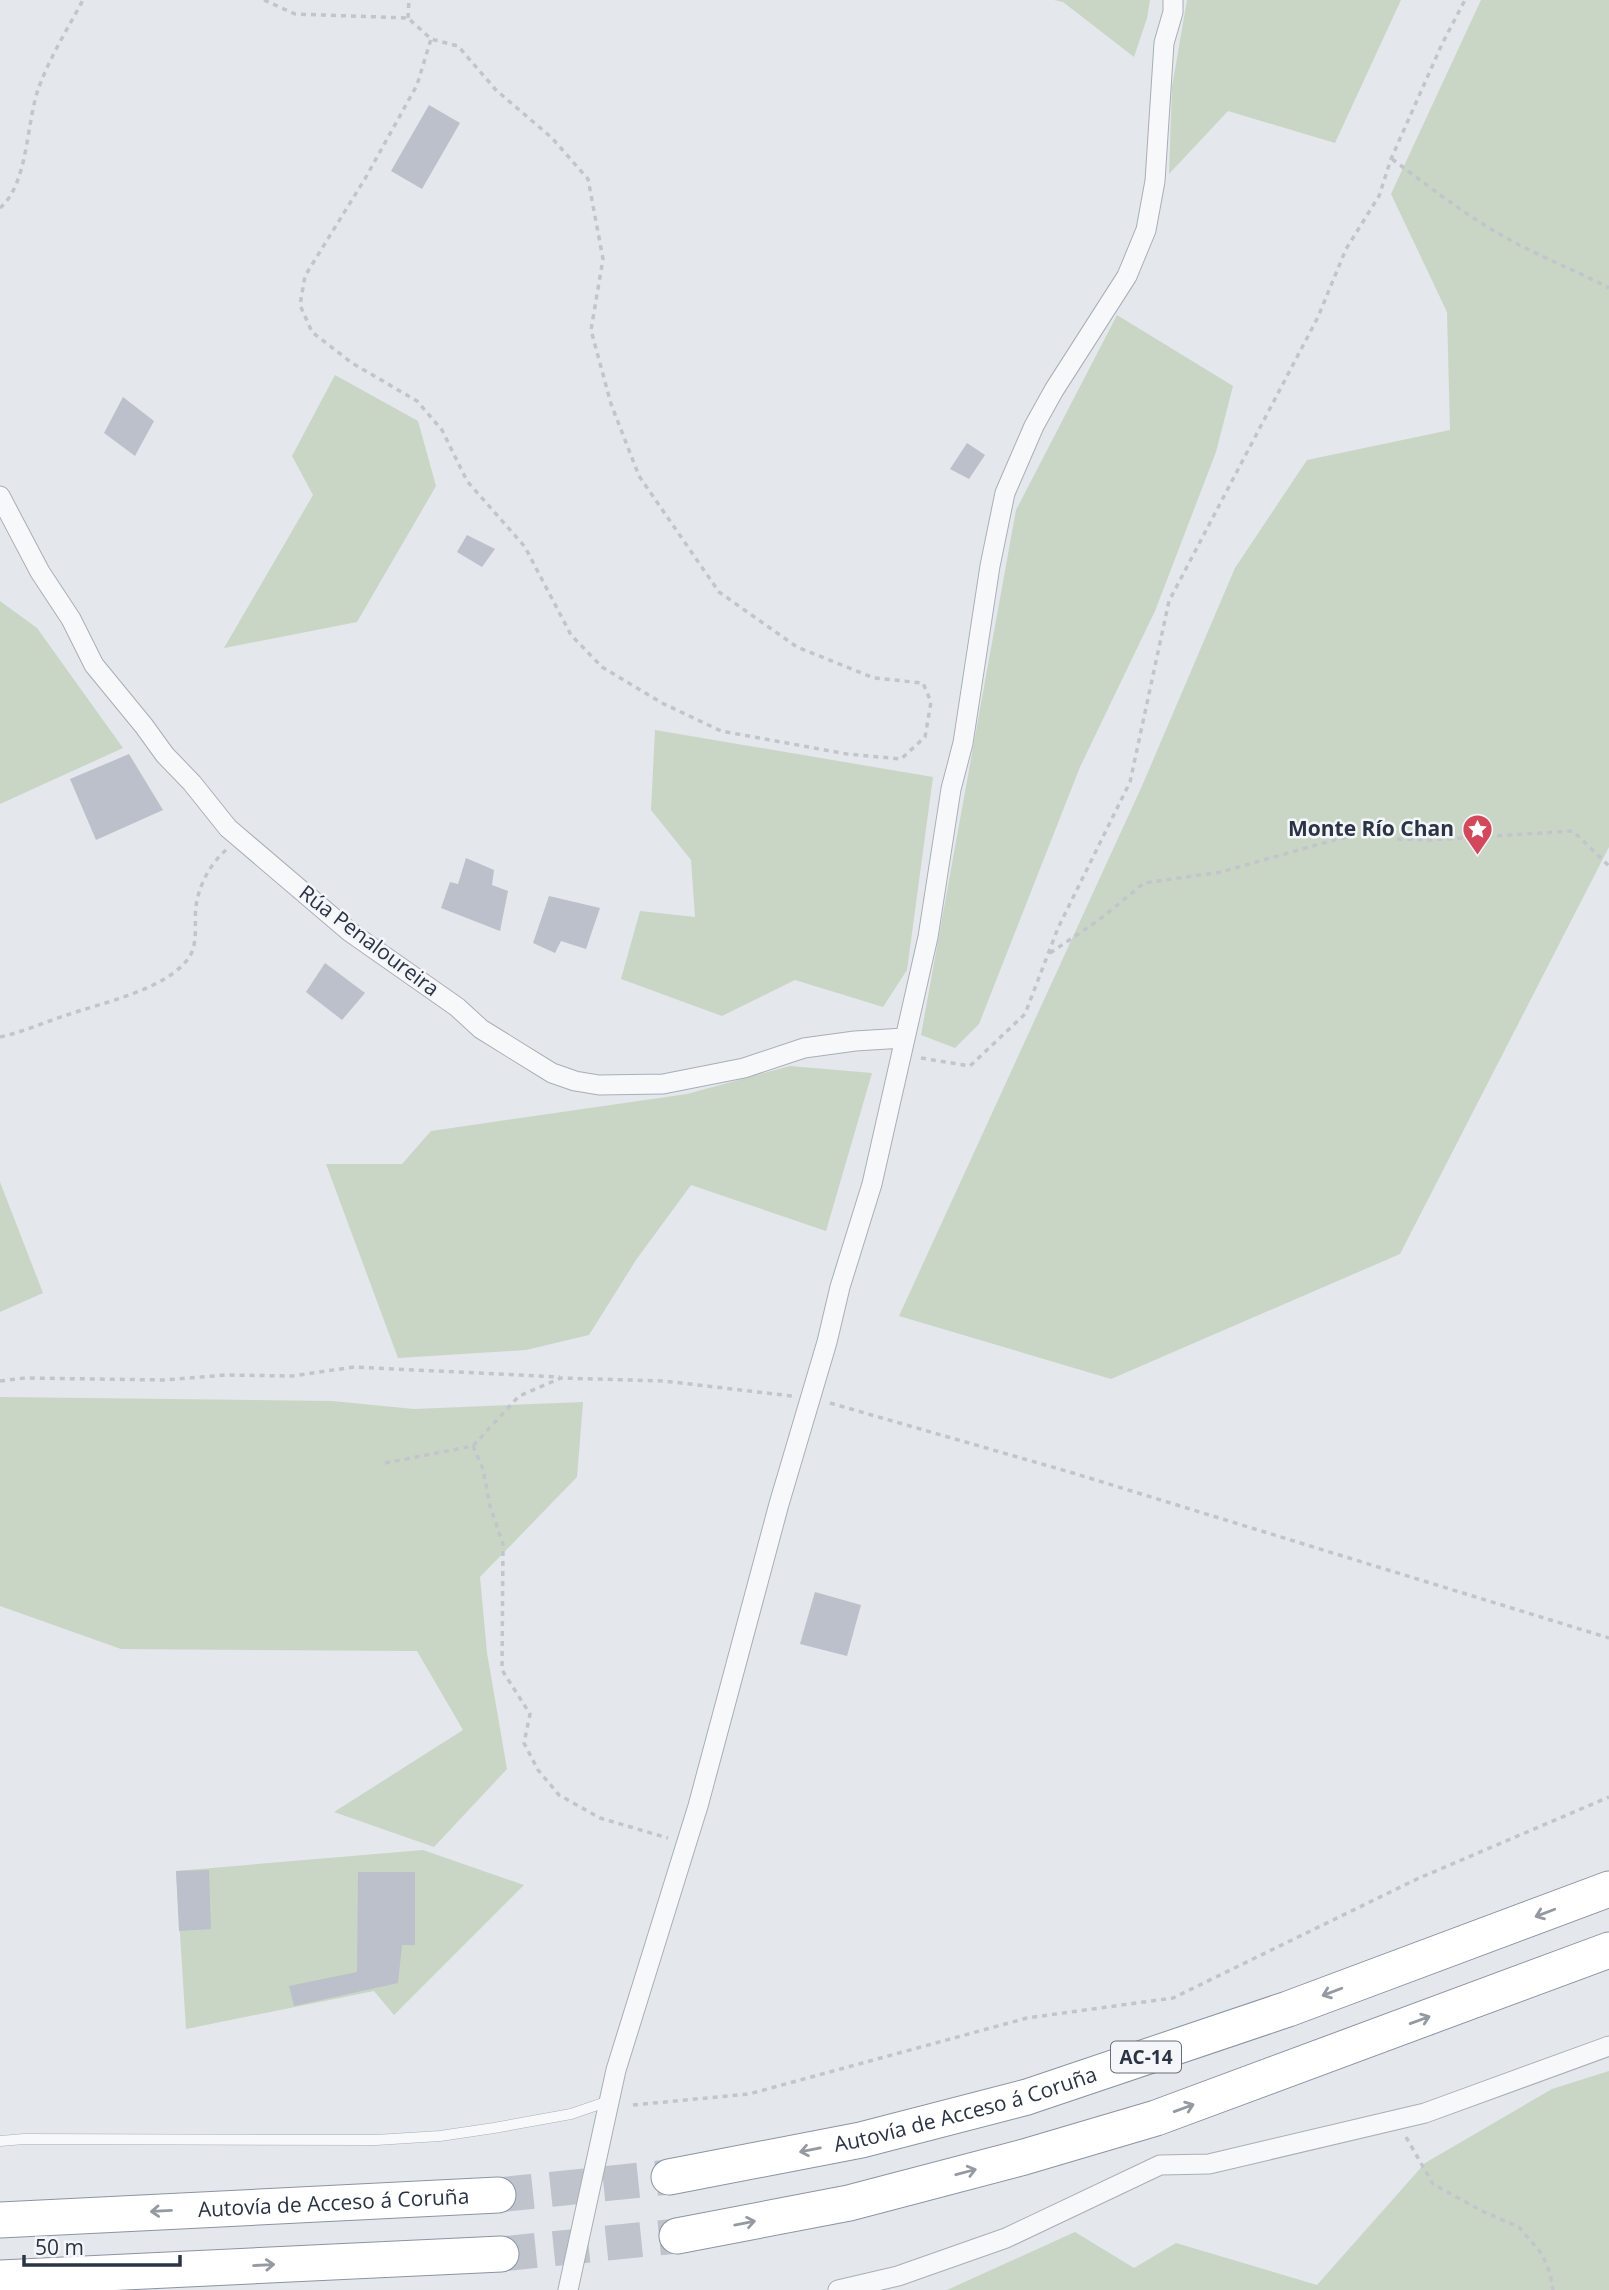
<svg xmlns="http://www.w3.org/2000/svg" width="1609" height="2290" viewBox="0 0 1609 2290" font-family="'Open Sans',sans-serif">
  <rect width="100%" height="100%" fill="#e4e7ec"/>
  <path fill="#c9d6c5" d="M1054,0H1150L1147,18L1134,57L1063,2Z
    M1187,0H1401L1335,143L1228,111L1169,174L1172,87Z
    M1481,0H1609V847L1400,1254L1111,1379L899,1316L1142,786L1235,568L1307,460L1450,430L1447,312L1391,194Z
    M1117,315L1233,386L1216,452L1155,611L1080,767L979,1024L955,1048L921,1035L1016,510Z
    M335,375L418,421L436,486L357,622L224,648L313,495L292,456Z
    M0,601L37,628L123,748L0,804Z
    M655,730L933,777L907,970L883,1007L795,980L722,1016L621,979L640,911L695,917L691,860L651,810Z
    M790,1066L872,1073L826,1231L691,1185L636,1260L589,1335L526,1350L398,1358L326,1164H402L431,1131L687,1094Z
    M0,1182L43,1293L0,1312Z
    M0,1397L332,1401L414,1409L583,1402L577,1477L480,1577L487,1653L507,1769L434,1847L334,1812L463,1730L417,1651L121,1649L0,1606Z
    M423,1850L524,1885L394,2015L374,1991L186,2029L176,1871Z
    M1609,2071V2290H947L1075,2232L1134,2268L1176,2243L1317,2285L1425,2163L1552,2089Z"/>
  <path fill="#bbc0ca" d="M429,105L460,123L422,189L391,171Z
    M123,397L154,421L135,456L104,433Z
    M967,443L985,455L969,479L950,469Z
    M467,535L495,549L482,567L457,552Z
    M129,754L163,810L96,840L70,779Z
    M466,858L494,870L492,885L508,891L500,931L441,908L450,882L458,884Z
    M549,896L600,908L586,949L561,941L555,953L533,943Z
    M325,963L365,993L342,1020L306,992Z
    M815,1592L861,1605L847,1656L800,1644Z
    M209,1870L211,1929L179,1931L176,1871Z
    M358,1872H415V1945H402L398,1983L294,2006L289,1986L357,1972Z"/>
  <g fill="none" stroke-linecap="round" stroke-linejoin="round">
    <path stroke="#bfc3cb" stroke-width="35" stroke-dasharray="35 18" stroke-linecap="butt" d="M498,2195L669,2177
      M501,2254L677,2236"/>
    <defs>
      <path id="lane" d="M0,2141L24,2139L376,2140L440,2136L494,2128L571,2114L609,2101"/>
      <path id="street" d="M0,496L40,572L71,619L94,665L144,726L165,755L192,783L228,828L350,932L457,1007L481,1029L552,1073L575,1081L599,1085L663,1084L744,1068L804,1048L855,1041L904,1038
        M568,2290L616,2070L698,1806L779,1504L827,1342L840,1287L872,1184L928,937L951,789L963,743L990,566L1005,493L1034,426L1054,390L1127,276L1146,230L1155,181L1164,43L1173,12V0
        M838,2290L898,2276L1006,2238L1160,2165L1209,2164L1425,2113L1609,2046"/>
      <g id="highway">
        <path id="s1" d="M669,2177L861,2140L1027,2097L1288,2009L1609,1889"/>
        <path id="s2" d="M0,2220L498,2195"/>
        <path d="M677,2236L849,2203L1024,2157L1156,2118L1609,1950"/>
        <path d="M0,2278L501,2254"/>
      </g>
    </defs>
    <use href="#lane" stroke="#a9aeb7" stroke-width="11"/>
    <use href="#street" stroke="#a9aeb7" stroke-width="21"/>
    <use href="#highway" stroke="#8b94a3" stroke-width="37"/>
    <path stroke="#c2c5cb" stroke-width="3.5" stroke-dasharray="5 5" stroke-linecap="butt" d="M264,0L295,14L408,18L431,39L458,46L496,90L552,138L588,179L603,259L591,330L611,404L639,476L719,592L797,647L874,678L923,683L931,702L925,737L901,759L847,754L721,731L662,703L602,667L571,635L525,547L467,481L442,430L417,401L352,363L312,332L300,305L305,276L366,177L417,85L431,39
      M408,18L409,0
      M1392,159C1431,188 1469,218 1512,241C1543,258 1577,271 1609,288
      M0,208C29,183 26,121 39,87C50,57 68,28 83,0
      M1050,953L1099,920L1144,883L1221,872L1334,840L1383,830L1395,839L1431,840L1573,831L1609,866
      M0,1037C23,1032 45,1022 67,1015C101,1003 173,988 191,954C198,940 194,921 196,906C199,885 210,864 226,850
      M921,1058L970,1066L1025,1014L1058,928L1130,782L1169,601L1318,317L1346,249L1379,196L1391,159L1442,44L1465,0
      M0,1381L25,1378L164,1380L226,1375L292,1376L354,1367L560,1377
      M830,1403L1073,1473L1609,1638
      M473,1446L483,1469L490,1506L503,1544L502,1670L530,1714L524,1743L538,1770L559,1795L600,1818L668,1838
      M385,1463L473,1446L519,1396L561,1378L664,1381L792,1396
      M633,2105L749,2094L1027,2018L1173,1998L1417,1879L1609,1797
      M1406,2137L1433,2184L1480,2210L1519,2227L1542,2254L1550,2273L1553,2290"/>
    <use href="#lane" stroke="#f7f8fa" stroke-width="10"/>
    <use href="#street" stroke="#f7f8fa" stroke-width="19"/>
    <use href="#highway" stroke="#fff" stroke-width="35"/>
  </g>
  <defs><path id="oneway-shaft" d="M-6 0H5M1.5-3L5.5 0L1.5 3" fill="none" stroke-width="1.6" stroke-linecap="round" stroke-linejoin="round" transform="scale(1.75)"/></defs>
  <g stroke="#959aa2">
    <use href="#oneway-shaft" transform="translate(1545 1913) rotate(159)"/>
    <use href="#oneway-shaft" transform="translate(1332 1992) rotate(159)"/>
    <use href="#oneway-shaft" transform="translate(1420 2020) rotate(-20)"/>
    <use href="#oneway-shaft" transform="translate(1184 2108) rotate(-20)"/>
    <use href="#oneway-shaft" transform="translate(810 2150) rotate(169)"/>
    <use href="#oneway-shaft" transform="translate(966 2172) rotate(-15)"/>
    <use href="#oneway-shaft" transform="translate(161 2211) rotate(177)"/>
    <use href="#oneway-shaft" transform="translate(745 2223) rotate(-11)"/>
    <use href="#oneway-shaft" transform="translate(264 2265) rotate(-3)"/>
  </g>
  <defs>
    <symbol id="sight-pin" viewBox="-11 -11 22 30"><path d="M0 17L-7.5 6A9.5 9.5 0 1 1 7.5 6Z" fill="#d1495b" stroke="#f4f6f9"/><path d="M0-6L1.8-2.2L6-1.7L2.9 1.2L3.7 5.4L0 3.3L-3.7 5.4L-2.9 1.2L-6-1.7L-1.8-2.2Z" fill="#fff"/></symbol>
  </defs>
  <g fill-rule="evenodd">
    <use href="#sight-pin" x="1460" y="812" width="35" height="47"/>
  </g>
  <g text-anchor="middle" stroke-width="5" stroke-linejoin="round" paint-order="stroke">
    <rect fill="#f4f6f9" stroke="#676e7b" stroke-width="2" x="1111" y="2041.5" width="70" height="31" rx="5"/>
    <g font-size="19" font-weight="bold" fill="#2b3445">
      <text x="1146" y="2064">AC-14</text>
    </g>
    <g font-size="21" font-weight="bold" fill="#2b3445" stroke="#f4f6f9" text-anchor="end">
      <text x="1454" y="836">Monte Río Chan</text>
    </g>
    <g font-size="21" fill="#2b3445" stroke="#f4f6f9">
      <text transform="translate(369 941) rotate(37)" y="7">Rúa Penaloureira</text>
      <text dy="7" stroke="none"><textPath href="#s1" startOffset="304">Autovía de Acceso á Coruña</textPath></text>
      <text dy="7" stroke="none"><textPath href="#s2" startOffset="334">Autovía de Acceso á Coruña</textPath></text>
    </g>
  </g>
  <path d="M24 2255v10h156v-10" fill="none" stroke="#2b3445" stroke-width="3.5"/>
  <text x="35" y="2255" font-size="21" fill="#2b3445" stroke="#f4f6f9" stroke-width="5" paint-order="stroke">50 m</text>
</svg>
